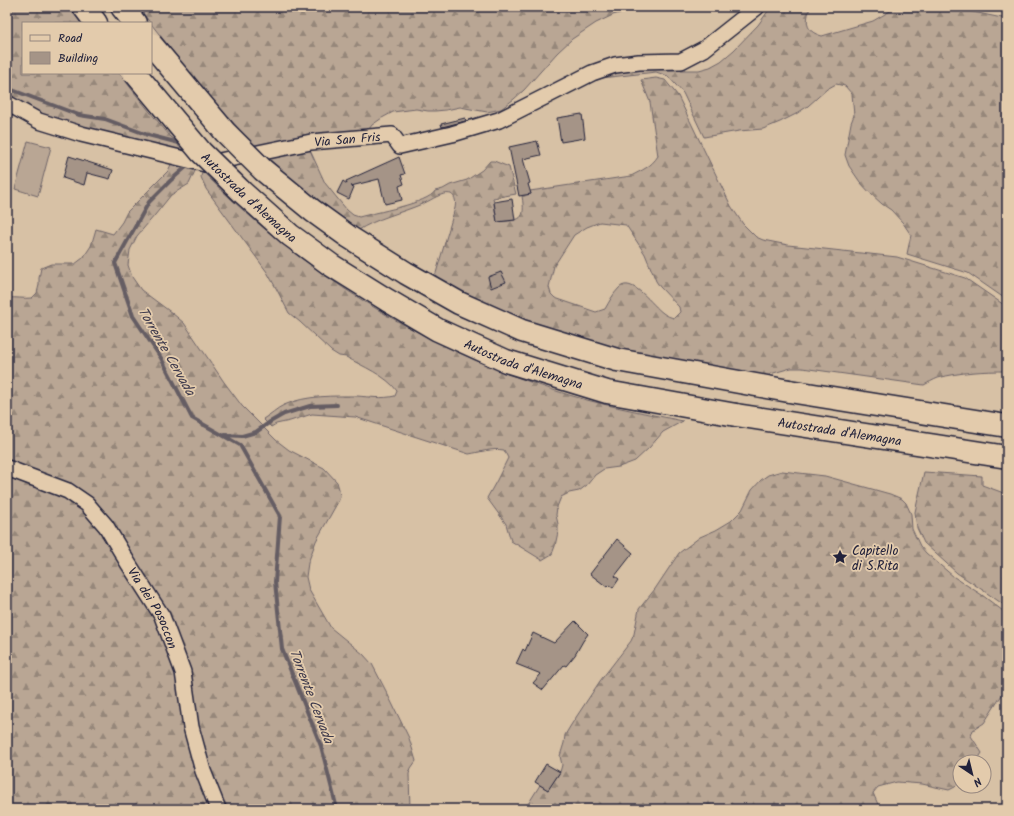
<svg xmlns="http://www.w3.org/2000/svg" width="1014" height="816" viewBox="0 0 1014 816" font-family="Kalam,sans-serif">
  <defs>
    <pattern id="forest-firs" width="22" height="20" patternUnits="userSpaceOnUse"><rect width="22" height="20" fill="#b9a694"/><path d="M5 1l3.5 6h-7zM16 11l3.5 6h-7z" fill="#96877a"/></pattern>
  </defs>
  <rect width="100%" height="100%" fill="#d7c1a5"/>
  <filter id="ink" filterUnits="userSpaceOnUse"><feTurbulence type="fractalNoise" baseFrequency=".025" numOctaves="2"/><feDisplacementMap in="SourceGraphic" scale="8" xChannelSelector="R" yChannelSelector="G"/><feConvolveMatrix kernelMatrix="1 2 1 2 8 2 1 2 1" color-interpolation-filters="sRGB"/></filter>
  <g filter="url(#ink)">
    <path fill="#b9a694" stroke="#6e6468" d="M28,141L51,147L38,196L15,189Z"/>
    <path fill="url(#forest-firs)" stroke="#6e6468" fill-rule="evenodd" d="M7,7H69L81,23H23V73H119C141,101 163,129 187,155L69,128L7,99Z
      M138,7H640L613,15L596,23L572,39L557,53L524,90L514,99L501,109L487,112L460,107L446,110L435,111H428L416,109L393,112L382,118L372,125L363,137L257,148C214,104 175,55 138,7Z
      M771,7H810C806,21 804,31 822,36L873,21L897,7H949L1002,18L1007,14V300L968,273L907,254L911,235L903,223L891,210L882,204L871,194L860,182L849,166L845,155L851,123L854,115L852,94L845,86L836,84L827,89L808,106L796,114L780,122L763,129L739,131L704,137L683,93L668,76L656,72L592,79L633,67L670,70H699L710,67L721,61L734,50L758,25Z
      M656,78L665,80L678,96L731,206L743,224L756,237L763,240L788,245L897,257L965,278L1007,307V371C984,371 960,372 938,378C933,380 928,383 924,385L802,368H791L770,374L769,381L657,361L525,321L434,280L455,208C456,203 456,197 451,194C450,194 446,193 445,194C437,195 430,201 422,204C401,213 377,218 357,231L298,186L265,155L309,148L325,183L337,198L347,210L353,215L359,217C373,213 429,203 435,191L443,189L450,185L467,180L482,170L490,161H494L509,167L516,194L493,198L497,222C521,220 526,221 522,196L531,194L530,191L631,176C642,170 651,167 658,156L650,102L641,80ZM600,222L626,225L645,254L656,281L660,287L679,307L680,312L674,318C670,317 667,316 663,313C653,306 632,275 619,288C613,294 609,302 605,309L596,312L555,298L551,294L549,287L554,266L574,235L587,227Z
      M173,160L196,169L195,171L189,184L171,195L155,215L137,236L130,250L128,265L132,277L141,290L172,313L184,323L224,382L242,406L276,440L289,450L324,468L337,482L339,489L340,496L339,500L316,541L308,563L306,577L309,590L331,628L363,654L372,664L386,691L409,738L416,761L411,768L409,774L410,809H7V298C16,297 23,299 32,298L37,293L39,285V278L41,268L51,264H75L83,258L91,246L96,229L113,234L122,222L127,212L168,171Z
      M202,171C302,272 418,345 553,390C595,404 640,412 683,421L663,432L649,448L635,461L619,467L604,469L595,475L587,485L579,491L569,493L561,497L557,507L556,515L558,524V532L555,546L552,554L542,560L511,541L506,524L487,498L497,480L508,458L504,450C492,448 481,452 469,454L355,417L312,414L290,421L276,424L271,427L263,419C270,415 277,408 284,405C307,395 333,396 357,396C370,397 382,399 395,396L397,391C387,376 362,366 346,357L339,356L331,351L300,322L289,313L276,288L267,272L206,189L201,177Z
      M782,471L825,476L890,494L902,499L906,503L911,514L912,529L920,546L926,553L954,577L982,595L1007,614V687L984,723L973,730L971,736L982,753L976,762H960V782L955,787L949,790L922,784L897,782L878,787L873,793L880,809H823L820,806L810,809L798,807L792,809H525L540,785L548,790L560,772L562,765L560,756L564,743L565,735L571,725L600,681L631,641L634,634L639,609L655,589L679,553L700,537L716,530L731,521L742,510L752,490L761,480L768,475Z
      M924,472L982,476V485L1001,492L1007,497V607L984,591L957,573L924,543L917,528L915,512Z"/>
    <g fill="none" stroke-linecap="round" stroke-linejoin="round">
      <path stroke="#655d63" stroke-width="4" d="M7,88L79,115L105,119L148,135L183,144
        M186,167L170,181L149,202L115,263L133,316L161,358L192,418L240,445L280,516L275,582L282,649L321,746L337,809
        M225,435L242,436L256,432L270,422L284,414L310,406L337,405"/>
    </g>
    <path fill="#a59487" stroke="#22223b" d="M582,114L585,138L561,142L557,118Z
      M465,118L466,121L442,127L441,124Z
      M537,141L541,155L523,159L530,183L528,184L531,194L519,196L509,147Z
      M69,156L113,170L110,179L87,173L84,185L63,178Z
      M399,157L405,174L401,175L404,184L399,186L402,200L385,204L379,179L351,186L354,187L349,199L337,193L343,181L347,184L346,181Z
      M512,199L515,220L497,222L494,202Z
      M501,272L506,282L491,288L488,277Z
      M617,539L633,553L615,576L619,579L613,588L609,585L607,587L590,574Z
      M575,621L588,634L583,641L575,655L566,666L564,665L543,690L533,683L541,674L516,664L523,649L525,651L533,633L554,643Z
      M546,764L560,772L548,790L535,782Z"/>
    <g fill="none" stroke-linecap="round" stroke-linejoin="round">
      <defs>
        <g id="street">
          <path id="s1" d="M7,103L39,121L81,134L205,164L311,142L392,135L400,146L452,134L499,120L592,73L615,65L639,62L681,61L704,49L757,7"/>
          <path id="s2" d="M7,468L68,491L87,504L106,526L128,563L162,616L183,672L191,727L203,771L218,809"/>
        </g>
        <g id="highway">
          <path d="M84,7L96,23"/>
          <path d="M122,7L135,23"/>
          <path d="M789,391L1007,426"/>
          <path id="s3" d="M736,415L1007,457"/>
        </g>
      </defs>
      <use href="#street" stroke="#22223b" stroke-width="18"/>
      <use href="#highway" stroke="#22223b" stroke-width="25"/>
      <use href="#street" stroke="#e3cbac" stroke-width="15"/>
      <use href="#highway" stroke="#e3cbac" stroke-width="22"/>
      <defs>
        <g id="highway-bridge">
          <path d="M151,44L225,132L263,170L313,211L349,237L406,273L459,303L522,331L617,360L789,391"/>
          <path id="s4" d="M135,73L201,152L242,192L290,235L331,265L387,300L438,330L506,361L607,392L736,415"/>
        </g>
      </defs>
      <use href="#highway-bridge" stroke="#22223b" stroke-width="25" stroke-linecap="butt"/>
      <use href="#highway-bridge" stroke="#e3cbac" stroke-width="22"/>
    </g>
  </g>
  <defs>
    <symbol id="sight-bare" viewBox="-9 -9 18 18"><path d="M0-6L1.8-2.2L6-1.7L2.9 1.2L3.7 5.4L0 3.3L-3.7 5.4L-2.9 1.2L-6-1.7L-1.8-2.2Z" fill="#22223b" stroke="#e3cbac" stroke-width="2.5" paint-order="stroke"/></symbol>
  </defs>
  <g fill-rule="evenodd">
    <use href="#sight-bare" x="829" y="546" width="22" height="22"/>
  </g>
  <g text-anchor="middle" stroke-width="3.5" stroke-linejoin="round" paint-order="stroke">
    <g font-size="13" fill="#22223b" stroke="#e3cbac">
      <text dy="5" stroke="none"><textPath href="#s1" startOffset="353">Via San Fris</textPath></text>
      <text dy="5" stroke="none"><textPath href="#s4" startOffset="169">Autostrada d'Alemagna</textPath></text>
      <text dy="5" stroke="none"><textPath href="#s4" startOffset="493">Autostrada d'Alemagna</textPath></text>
      <text dy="5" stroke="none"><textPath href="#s3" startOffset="105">Autostrada d'Alemagna</textPath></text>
      <text dy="5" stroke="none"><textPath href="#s2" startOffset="212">Via dei Posoccon</textPath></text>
    </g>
    <g font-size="13" fill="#22223b" stroke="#e3cbac" text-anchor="start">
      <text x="852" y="555">Capitello<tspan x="852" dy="15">di S.Rita</tspan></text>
    </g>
    <g font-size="14" font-style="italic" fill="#3e3a4c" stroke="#e3cbac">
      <text transform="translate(167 351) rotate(60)" y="5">Torrente Cervada</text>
      <text transform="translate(312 696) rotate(69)" y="5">Torrente Cervada</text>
    </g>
  </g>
  <rect width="1014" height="816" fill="none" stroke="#e3cbac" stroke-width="24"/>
  <rect x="12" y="12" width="990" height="792" fill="none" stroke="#22223b" stroke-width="1.5" filter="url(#ink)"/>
  <rect x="22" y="22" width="130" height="52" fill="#e3cbac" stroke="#96877f"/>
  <rect x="30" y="35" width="20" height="6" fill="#e3cbac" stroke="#96877f"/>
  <text x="58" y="42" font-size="12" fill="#22223b">Road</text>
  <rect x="30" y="52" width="20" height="12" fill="#a59487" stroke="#96877f"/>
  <text x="58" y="62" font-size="12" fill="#22223b">Building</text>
  <g transform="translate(972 774) rotate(145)"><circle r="19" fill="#e3cbac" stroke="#96877f"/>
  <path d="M0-3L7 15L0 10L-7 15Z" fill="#22223b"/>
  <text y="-6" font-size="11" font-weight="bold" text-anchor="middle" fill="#22223b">N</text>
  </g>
</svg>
